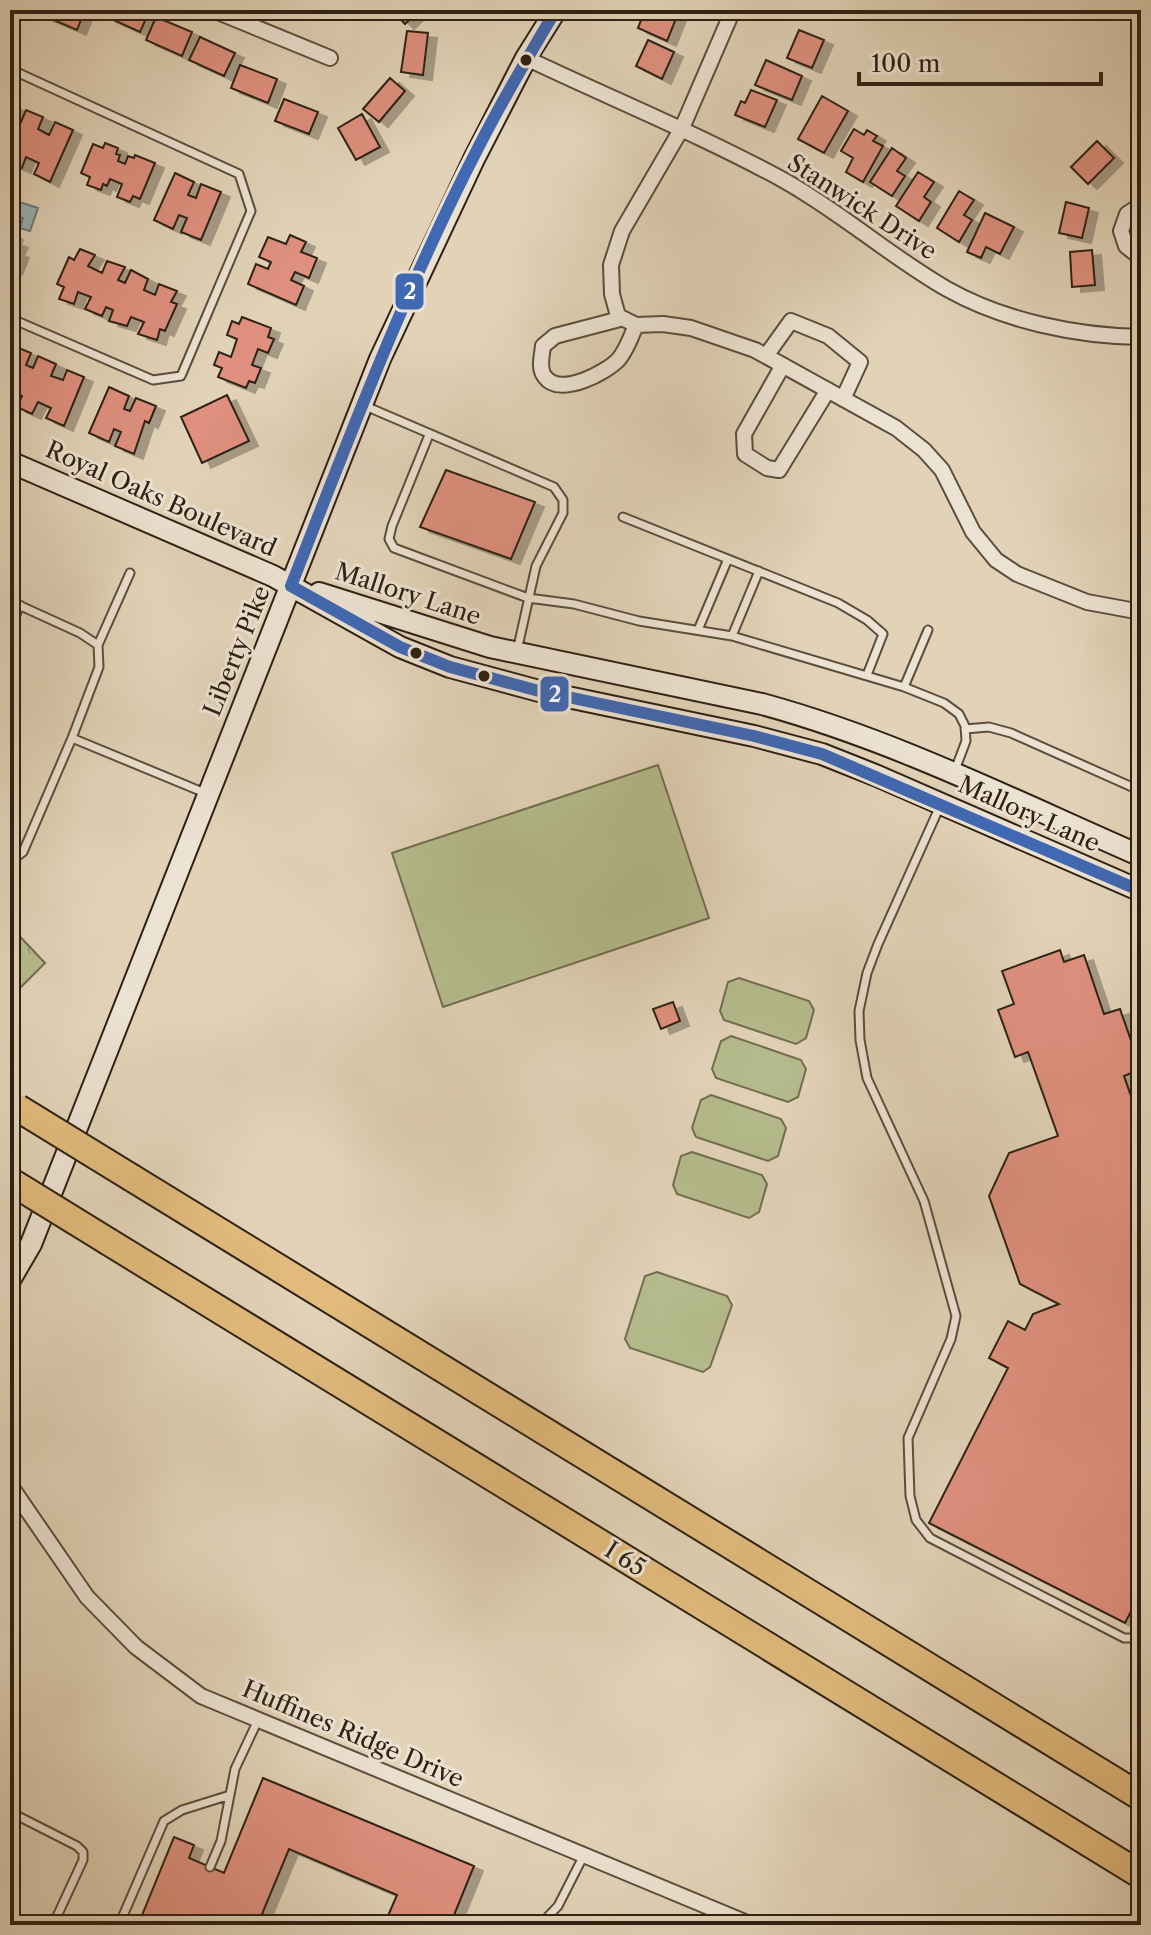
<svg xmlns="http://www.w3.org/2000/svg" width="1151" height="1935" viewBox="0 0 1151 1935" font-family="'Libre Caslon Text',serif">
  <defs>
    <pattern id="grass-tufts" width="24" height="20" patternUnits="userSpaceOnUse" patternTransform="scale(2)"><rect width="24" height="20" fill="#b5bc8d"/><path d="M3 7l-1-3M5 7V3M7 7l1-3M15 17l-1-3M17 17v-4M19 17l1-3" fill="none" stroke="#9ca179"/></pattern>
    <filter id="shadow"><feDropShadow dx="9" dy="5" stdDeviation="0" flood-color="#0004"/></filter>
  </defs>
  <rect width="100%" height="100%" fill="#e2d3b8"/>
  <filter id="stains"><feTurbulence type="fractalNoise" baseFrequency=".0025" numOctaves="4"/><feColorMatrix values="0 0 0 0 .2 0 0 0 0 .09 0 0 0 0 .02 0 0 0 .5 -.17"/></filter>
  <radialGradient id="worn" r=".72"><stop offset=".6" stop-color="#630" stop-opacity="0"/><stop offset="1" stop-color="#630" stop-opacity=".3"/></radialGradient>
  <path fill="url(#grass-tufts)" stroke="#726e50" stroke-width="2" d="M10,926L45,963L14,994L10,990Z"/>
  <path fill="#b5bc8d" stroke="#726e50" stroke-width="2" d="M658,765L709,918L443,1007L392,853Z
    M739,978L809,1001L814,1010L806,1038L796,1044L724,1020L720,1011L728,982Z
    M731,1036L801,1060L806,1069L798,1097L788,1102L716,1078L712,1069L721,1041Z
    M711,1095L781,1119L786,1128L778,1156L768,1161L696,1137L692,1128L701,1100Z
    M692,1152L762,1175L767,1184L759,1212L749,1218L677,1194L673,1185L681,1156Z
    M657,1272L727,1296L732,1305L710,1367L703,1372L630,1348L625,1339L645,1276Z"/>
  <path fill="#98b6b9" stroke="#6e7a76" stroke-width="2" d="M13,200L38,208L30,231L20,228L23,218L10,214Z"/>
  <path fill="#df907f" stroke="#2e2112" stroke-width="2" filter="url(#shadow)" d="M44,10H85L77,30L42,15Z
    M110,10H144L149,12L140,32L107,17Z
    M392,10H420L405,24Z
    M645,10H663L677,16L667,41L638,28Z
    M156,17L192,32L182,56L146,40Z
    M799,30L824,40L812,68L787,58Z
    M407,31L428,33L423,75L401,72Z
    M200,37L235,53L224,76L189,60Z
    M648,40L674,52L662,79L636,66Z
    M766,60L802,76L792,100L755,85Z
    M240,65L277,79L268,103L231,88Z
    M390,78L405,91L379,122L363,109Z
    M751,90L777,100L765,127L735,115L741,101L745,103Z
    M822,96L848,111L824,153L798,139Z
    M284,99L318,112L309,134L275,121Z
    M10,104L19,108L14,118L21,122L26,110L43,117L38,129L49,135L55,122L73,130L50,182L34,174L39,163L26,157L22,168L10,163Z
    M362,114L380,147L356,160L338,128Z
    M1133,126H1141V166H1134Z
    M854,129L864,135L867,130L877,136L873,141L883,146L863,182L846,172L853,158L841,151Z
    M1097,141L1114,158L1088,184L1071,167Z
    M105,143L118,148L116,154L120,155L118,161L125,164L128,156L134,158L135,155L155,163L140,199L133,196L130,202L117,197L122,184L110,179L107,186L103,184L101,190L87,185L90,177L81,173L93,144L103,148Z
    M892,148L906,158L897,171L905,176L892,196L870,182Z
    M918,172L934,182L924,197L931,202L919,221L896,206Z
    M175,173L194,182L188,195L196,198L201,184L221,192L201,240L181,232L187,218L179,215L173,229L154,220Z
    M959,191L974,200L964,215L972,220L959,242L937,228Z
    M1066,202L1089,208L1082,238L1059,233Z
    M985,213L1014,227L1000,254L986,247L981,258L967,252Z
    M10,233L14,235L12,240L19,243L15,251L20,253L13,270L10,268Z
    M290,235L306,242L301,252L317,258L309,278L295,272L291,280L304,286L296,305L248,284L256,264L268,269L271,262L259,257L268,237L286,244Z
    M80,249L95,255L88,266L102,273L107,261L125,267L118,280L125,283L131,270L148,279L144,290L155,295L159,284L177,291L171,302L177,304L165,331L160,329L157,340L138,334L144,322L131,317L127,326L109,321L113,310L106,307L102,316L85,309L91,297L78,292L74,304L59,299L64,287L57,284L69,257L74,260Z
    M1092,250L1095,285L1072,287L1070,252Z
    M242,317L271,328L268,337L274,339L268,353L258,349L252,365L261,368L255,383L249,381L246,388L218,377L222,368L214,365L219,352L231,357L237,339L227,335L232,321L239,324Z
    M14,346L31,353L26,365L33,368L38,356L56,364L51,376L63,380L67,370L84,377L64,426L46,418L51,408L38,402L32,414L17,407L22,396L14,392L10,401V355Z
    M109,387L129,396L124,409L130,411L136,398L156,406L149,423L145,421L134,454L115,446L121,432L114,429L109,442L89,433Z
    M227,395L249,441L202,463L181,417Z
    M446,470L535,502L511,559L420,527Z
    M1060,950L1064,962L1084,955L1104,1014L1120,1009L1141,1069L1124,1076L1137,1113L1141,1111V1592L1125,1623L929,1523L1008,1368L989,1358L1008,1321L1025,1330L1033,1314L1059,1304L1020,1284L989,1196L1009,1153L1058,1136L1028,1052L1015,1057L998,1010L1014,1004L1002,971Z
    M673,1002L680,1021L661,1029L653,1009Z
    M263,1778L474,1866L450,1925H384L397,1895L289,1849L262,1914L287,1925H138L174,1837L194,1845L189,1858L224,1873Z"/>
  <g fill="none" stroke-linecap="round" stroke-linejoin="round">
    <defs>
      <path id="lane" d="M10,69L239,174L251,211L181,376L153,380L10,318
        M363,405L554,487L563,500V513L536,566L517,651
        M429,435L392,526L389,539L394,548L528,598L574,604L639,621L732,636L904,687L944,703L959,714L965,726L966,741L955,770
        M623,517L838,603L867,620L883,634L867,675
        M10,601L80,633L98,645L99,667L72,738L23,852L10,862
        M10,629L20,605
        M698,630L728,559
        M732,636L759,571
        M98,645L130,573
        M904,687L928,630
        M965,729L989,727L1011,733L1141,791
        M72,738L205,793
        M940,806L878,944L867,973L859,1011L860,1040L867,1078L924,1201L956,1316L951,1339L908,1438L910,1496L916,1520L930,1538L1124,1638H1135L1141,1635
        M10,1812L77,1846L83,1852V1860L53,1925
        M210,1867L221,1841L235,1769L258,1720
        M119,1925L164,1821L182,1810L230,1795
        M540,1925L558,1906L584,1855"/>
      <path id="street" d="M213,10L330,58
        M733,10L682,128L622,231L611,265L612,294L618,316L636,325L663,324L691,328L755,350L896,428L924,450L942,470L973,532L996,560L1017,574L1087,602L1141,612
        M526,58C612,99 701,135 785,181C842,213 891,257 947,289C1004,321 1076,336 1141,337
        M1141,205L1127,214L1121,231L1126,246L1141,258
        M620,319L555,336L543,346C542,356 538,369 545,377C560,397 606,373 619,359C627,349 631,337 636,325
        M766,356L791,321L828,336L860,362L843,399
        M783,365L744,434L745,454L767,468L779,470L828,390
        M10,1485L87,1597L136,1647L201,1696L752,1925"/>
      <path id="secondary" d="M10,462L273,576L400,647L450,667L539,691L754,736L822,754L875,775L1141,891
        M319,593L490,647L762,704C894,740 1017,802 1141,856
        M10,1280L31,1244L380,359L474,159L526,58L556,10"/>
      <path id="highway" d="M132,1178L1141,1797
        M109,1242L1141,1875"/>
    </defs>
    <use href="#lane" stroke="#5b4e3c" stroke-width="11"/>
    <use href="#street" stroke="#5b4e3c" stroke-width="18"/>
    <use href="#secondary" stroke="#2e2112" stroke-width="24"/>
    <use href="#highway" stroke="#2e2112" stroke-width="30"/>
    <use href="#lane" stroke="#ece2d1" stroke-width="7"/>
    <use href="#street" stroke="#ece2d1" stroke-width="14"/>
    <use href="#secondary" stroke="#ece2d1" stroke-width="20"/>
    <use href="#highway" stroke="#e1ba7c" stroke-width="26"/>
    <defs>
      <path id="highway-bridge" d="M18,1108L132,1178
        M10,1181L109,1242"/>
    </defs>
    <use href="#highway-bridge" stroke="#2e2112" stroke-width="30" stroke-linecap="butt"/>
    <use href="#highway-bridge" stroke="#e1ba7c" stroke-width="26"/>
    <defs>
      <path id="bus-1" d="M291,586L400,647L450,667L539,691L754,736L822,754L1141,891
        M291,586C349,438 405,289 478,148C502,101 529,55 556,10"/>
    </defs>
    <use href="#bus-1" stroke="#ece2d1" stroke-width="18"/>
    <use href="#bus-1" stroke="#4168b2" stroke-width="12"/>
  </g>
  <g fill="#2e2112" stroke="#ece2d1" stroke-width="3">
    <circle cx="526" cy="60" r="7"/>
    <circle cx="416" cy="653" r="7"/>
    <circle cx="484" cy="676" r="7"/>
  </g>
  <g text-anchor="middle" stroke-width="6" stroke-linejoin="round" paint-order="stroke">
    <g font-size="24" fill="#2e2112" stroke="#ece2d1">
      <text transform="translate(862 207) rotate(33)" y="8">Stanwick Drive</text>
      <text transform="translate(161 499) rotate(24)" y="8">Royal Oaks Boulevard</text>
      <text transform="translate(408 594) rotate(18)" y="8">Mallory Lane</text>
      <text transform="translate(237 651) rotate(-68)" y="8">Liberty Pike</text>
      <text transform="translate(1029 814) rotate(24)" y="8">Mallory Lane</text>
      <text transform="translate(625 1559) rotate(32)" y="8">I 65</text>
      <text transform="translate(353 1734) rotate(23)" y="8">Huffines Ridge Drive</text>
    </g>
  </g>
  <g stroke="#ece2d1" stroke-width="3">
    <rect x="394" y="272" width="31" height="39" rx="8" fill="#4168b2"/>
    <rect x="539" y="675" width="31" height="38" rx="8" fill="#4168b2"/>
  </g>
  <g font-size="22" text-anchor="middle" font-weight="bold" fill="#fff">
    <text x="410" y="299">2</text>
    <text x="555" y="702">2</text>
  </g>
  <rect width="1151" height="1935" fill="none" stroke="#e2d3b8" stroke-width="40"/>
  <rect x="12" y="12" width="1127" height="1911" fill="none" stroke="#2e2112" stroke-width="4"/>
  <rect x="20" y="20" width="1111" height="1895" fill="none" stroke="#2e2112" stroke-width="2"/>
  <path d="M859 72v12h242v-12" fill="none" stroke="#2e2112" stroke-width="4"/>
  <text x="871" y="72" font-size="24" fill="#2e2112" stroke="#ece2d1" stroke-width="6" paint-order="stroke">100 m</text>
  <rect width="100%" height="100%" filter="url(#stains)"/>
  <rect width="100%" height="100%" fill="url(#worn)"/>
</svg>
